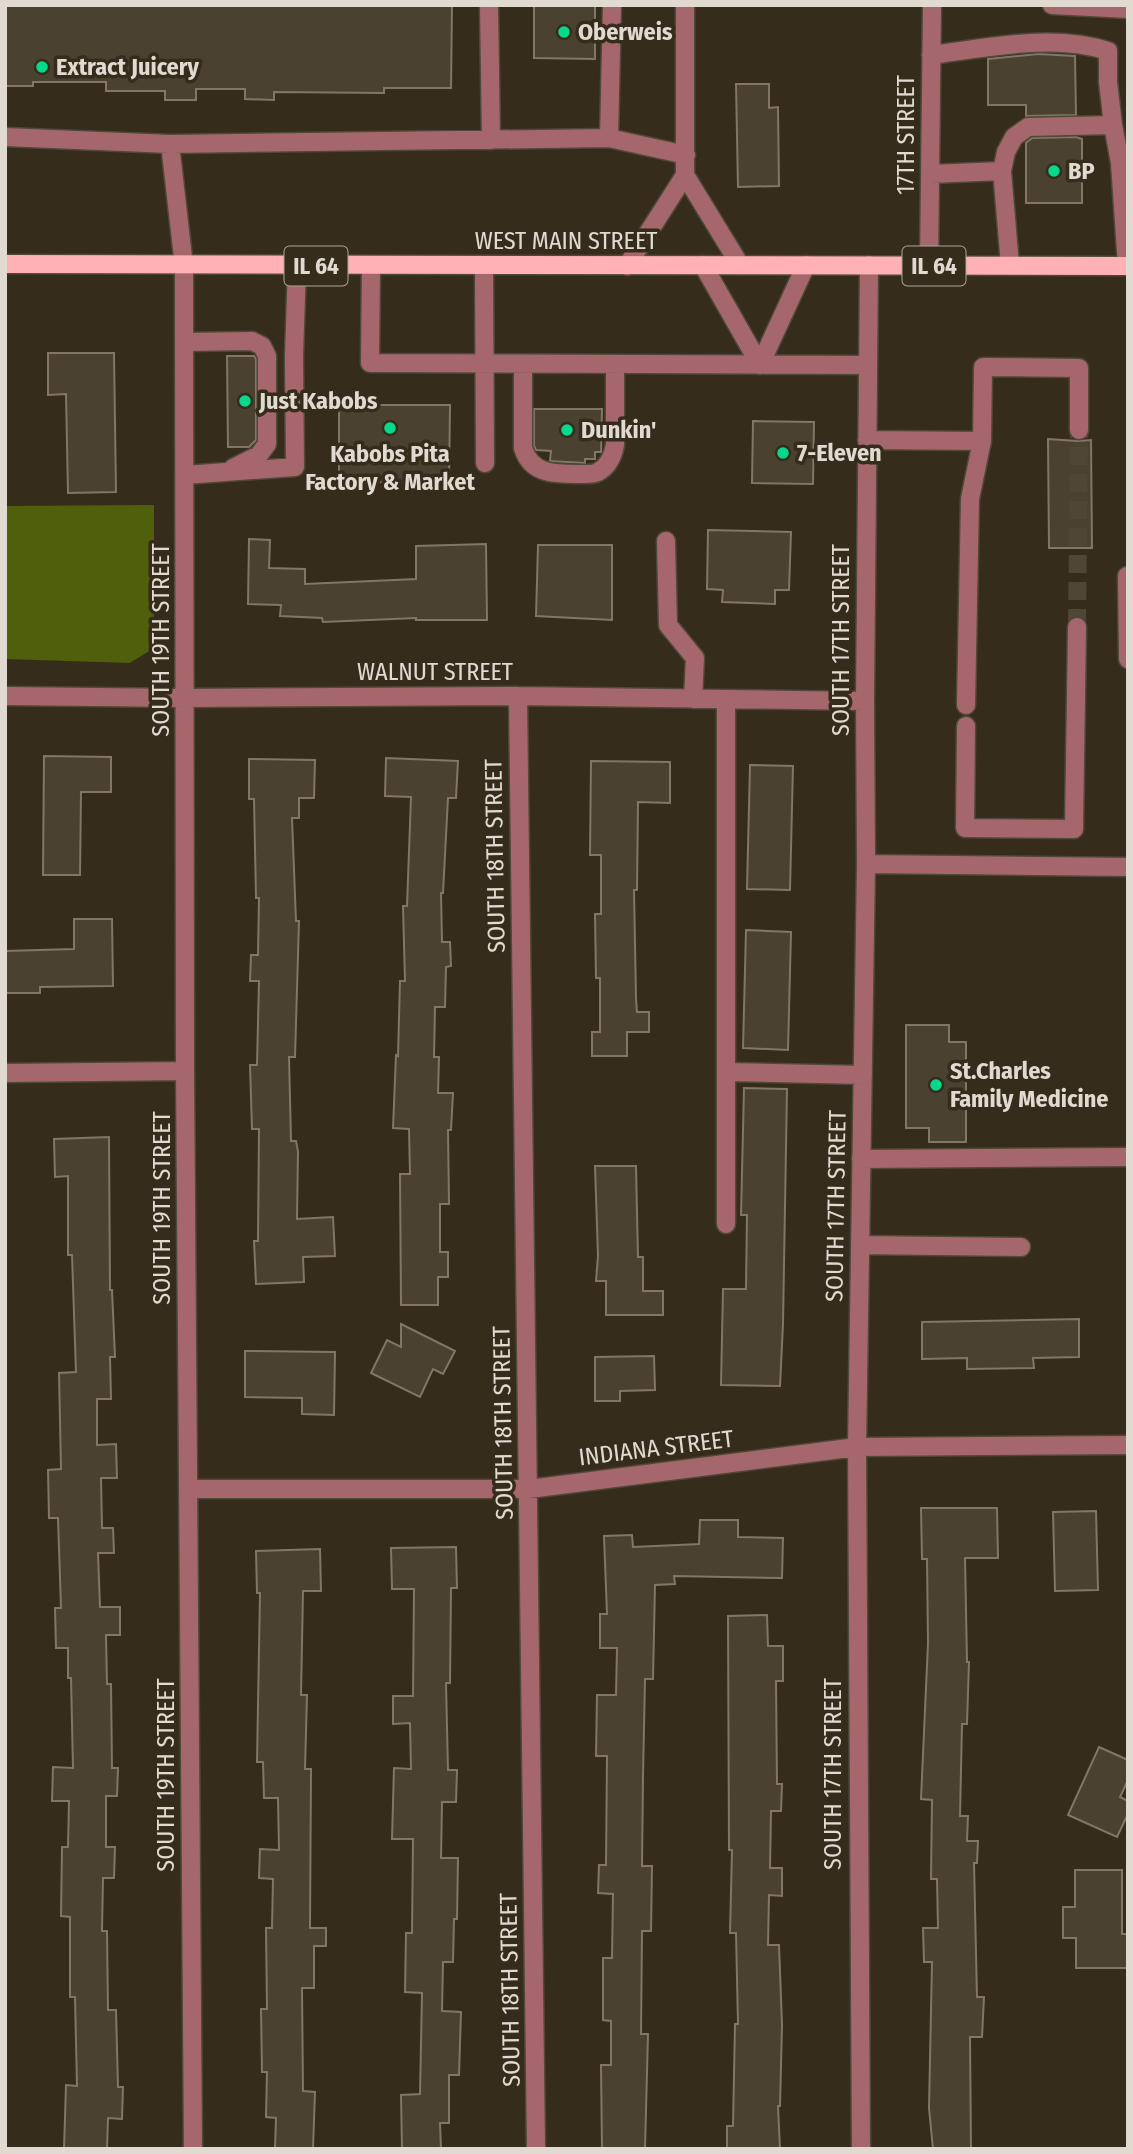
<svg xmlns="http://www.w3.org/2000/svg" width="1133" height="2154" viewBox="0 0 1133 2154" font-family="'Fira Sans Condensed',sans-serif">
  <rect width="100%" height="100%" fill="#352c1b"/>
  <path fill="#505f0b" d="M154,505V648L130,663L5,659V506Z"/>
  <path fill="#4b4130" stroke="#817764" stroke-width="2" d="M5,5H452L451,88H384V93L274,92V100L245,99V89H196V100H165V91H106V82H33V86H5Z
    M534,5H595V59L534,58Z
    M1038,54L1075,56L1076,115L1026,116V105H988V59Z
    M736,84H769V108L778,107L779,186L738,187Z
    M1076,137L1082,139V203H1026V143L1032,138Z
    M48,353H114L116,492L68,493L66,394L48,395Z
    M227,356H254L256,359V440L249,447H228Z
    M339,405H450L449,483L339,482Z
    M534,409H602L601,452H595V459H585V463L550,461L551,451L536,450L534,446Z
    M753,421L814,422L813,484L752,483Z
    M1048,439L1078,441L1091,440L1092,548H1049Z
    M708,530L791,532L789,590H775V604L722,602L723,590L707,589Z
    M249,539L270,540L269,568L305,569V584L416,579V546L486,544L487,620H416V618L323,622L322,618L280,616L281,605L248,604Z
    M538,545H612V620L536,616Z
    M44,756L111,757V792H81L80,875H43Z
    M386,758L458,761L456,798H448L443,893H441L442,942H450L451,966L446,967L445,1007H435L434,1057H439L438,1093H453L451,1130H448L449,1204H440V1252H448V1277H438V1305H401L400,1174H410L409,1129L393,1128L396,1055L398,1056L400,981H405L403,906H407L411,797L385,796Z
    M249,759L315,760L314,798H299V818H292L296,921H299L295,1057H289L291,1141H296L298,1151L297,1219L333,1217L335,1256L303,1257L304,1282L256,1284L254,1241H258L259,1129H252L250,1065H257L259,981H250L251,955H258L259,898H256L254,799H249Z
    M591,761L670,762V803L638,802L637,890H634L636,998L637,1012H649V1032H627V1056H592V1032H600V978H596L595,914H601V855H590Z
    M750,765L793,766L790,890L747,889Z
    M74,919H112L113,986L40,987V993H5V951L74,949Z
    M746,930L791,932L788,1050L743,1048Z
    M906,1025H949V1042H966V1142H929V1128H906Z
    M744,1088L787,1089L783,1324L780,1386L721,1385L723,1289H746L747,1215H741Z
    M109,1137L110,1290H112L115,1357H110L111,1399H97V1445L116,1444L117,1478H101L102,1528H113L114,1553H98L100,1607H120V1635H106L107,1684H111L112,1768H118L117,1796H106V1847H115L114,1878H103L102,1931H107L108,2010H116L118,2087H123L122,2119L108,2118L107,2149H64L66,2085L77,2086L75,1997H70V1917L61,1916L62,1847H68L69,1801H52L53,1767L73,1768L71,1678H68V1648H56L55,1608H61L58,1518H49L48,1470L61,1469L59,1373L76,1372L72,1255H68V1176L55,1177L54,1139Z
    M595,1166H636L638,1257H643V1291H663V1315H606V1281H596L598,1256Z
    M1079,1319V1357L1033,1358L1034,1368L967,1369V1358L922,1359V1322Z
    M401,1324L455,1351L443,1374L433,1369L420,1397L371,1373L387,1340L401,1347Z
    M245,1351L335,1352L334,1415L302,1414V1398L245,1397Z
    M654,1356L655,1390L620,1391V1401H595V1357Z
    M921,1508H997L998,1558H965L967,1662H969L967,1724H962L960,1816H968L967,1841H978L977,1863H974L977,1997H984L982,2037H970L971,2149H933L929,2108L932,1962H924L923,1928H938L937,1879H931L932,1800L921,1799L928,1643L927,1559H922Z
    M1096,1511L1098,1590L1055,1591L1053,1512Z
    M700,1520H738V1537L783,1538L782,1578L674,1576L675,1584L655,1585L653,1679H645L643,1776L642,1866H652L651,1931H642L641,2034H648L645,2149H602L601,2065H611V2021L603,2020V1958H612L613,1894L598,1893L599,1865H606L607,1756H596L597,1695H616L617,1648H600V1614H607L604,1536L632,1535L633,1547L699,1544Z
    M456,1547L457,1588H451L450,1683H446L448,1770H457L456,1802H442L441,1858H458L457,1919H454L453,1962H443L442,2011L461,2012L459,2075H449V2123H440L441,2149H402L401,2095L420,2094L422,1993L405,1992L406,1933H412L413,1839H392L394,1768L411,1769L410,1723L393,1724V1696H413L414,1589H392L391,1548Z
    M320,1549L321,1591H303L301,1695H307L305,1769H311L310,1928H326V1946H314V1988H302L303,2091L315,2092L313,2149H275L276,2118L266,2117L267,2072H262L261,2009H267L266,1928H272L273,1879L259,1878L260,1849L279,1850L278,1798H264L263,1762H257L260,1593H257L256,1551Z
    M767,1615L768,1646H783V1681H776L777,1784H782L781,1811H771L770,1868H782V1896L769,1895L768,1945H779L782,2025L780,2106H778L780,2149H727V2126H733L735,2024H738L736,1933H730L732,1850H729L728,1616Z
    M1099,1747L1128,1760V1780L1120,1797L1128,1801V1814L1117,1837L1068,1815Z
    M1075,1870H1122V1934H1128V1968H1076V1938H1063V1907H1075Z"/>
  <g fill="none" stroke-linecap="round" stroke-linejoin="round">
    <path stroke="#4f4636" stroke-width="18" stroke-dasharray="18 9" stroke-linecap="butt" d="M1077,627L1079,430"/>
    <defs>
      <path id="minor" d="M489,5L491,140
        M1052,5L1128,9
        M931,55C987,48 1053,33 1108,51V82L1113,125
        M5,137L170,144
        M609,138L612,5
        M1002,171L1010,265
        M930,174L1002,171L1006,152L1014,137L1028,127L1113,125L1120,163L1127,266
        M685,175L740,265
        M703,265L760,365L806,265
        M371,266L370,363L868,365
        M484,266L485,463
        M627,266L685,175V5
        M929,266L932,5
        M185,342L252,341L262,346L267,356V444L259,455L233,468
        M523,364V448C531,474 554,474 577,474C584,474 592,475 598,472C609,466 613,456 615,445V364
        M867,440L982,441L983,367L1079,368V430
        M185,475L295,467L294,356L297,266
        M666,541L668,625L695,658L693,699
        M1127,576L1128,659
        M5,696L186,698L518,696L865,701
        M518,696L536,2149
        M726,699V1224
        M966,705L970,499L982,441
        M966,726L965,828L1074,829L1077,627
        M866,864L1128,867
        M726,1072L863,1075
        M5,1073L185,1071
        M861,1159L1128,1157
        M860,1245L1021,1247
        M189,1489H529L857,1447L1128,1445
        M193,2149L185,1071L184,266L170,144L609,138L686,155
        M861,2149L857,1447L866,864L865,701L869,265"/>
      <path id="major" d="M5,264L1128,266"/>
    </defs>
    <use href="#minor" stroke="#504838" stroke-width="21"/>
    <use href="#major" stroke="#504838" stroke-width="21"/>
    <use href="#minor" stroke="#a5676b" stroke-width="18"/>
    <use href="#major" stroke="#ffb1b5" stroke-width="18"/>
  </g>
  <g fill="#06d98b" stroke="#352c1b" stroke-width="2.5">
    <circle cx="564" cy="32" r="7"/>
    <circle cx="42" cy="67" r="7"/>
    <circle cx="1054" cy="171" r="7"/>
    <circle cx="245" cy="401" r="7"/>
    <circle cx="390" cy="428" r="7"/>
    <circle cx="567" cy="430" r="7"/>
    <circle cx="783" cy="453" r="7"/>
    <circle cx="936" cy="1085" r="7"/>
  </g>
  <g text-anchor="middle" stroke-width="7" stroke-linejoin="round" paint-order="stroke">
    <g fill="#352c1b" stroke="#ada69a" stroke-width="2">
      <rect x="284.5" y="246.5" width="63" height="39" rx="5"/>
      <rect x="902.5" y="246.5" width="63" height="39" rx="5"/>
    </g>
    <g font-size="23" font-weight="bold" fill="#e0dad0">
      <text x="316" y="274">IL 64</text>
      <text x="934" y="274">IL 64</text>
    </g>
    <g font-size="24" font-weight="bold" fill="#e0dad0" stroke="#352c1b" text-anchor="start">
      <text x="578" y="40">Oberweis</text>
      <text x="56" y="75">Extract Juicery</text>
      <text x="1068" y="179">BP</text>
      <text x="259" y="409">Just Kabobs</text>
      <text x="581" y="438">Dunkin'</text>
      <text x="797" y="461">7-Eleven</text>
      <text x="390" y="462" text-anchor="middle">Kabobs Pita<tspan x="390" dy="28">Factory &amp; Market</tspan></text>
      <text x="950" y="1079">St.Charles<tspan x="950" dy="28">Family Medicine</tspan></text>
    </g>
    <g font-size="24" fill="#e0dad0" stroke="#352c1b">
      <text transform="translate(906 135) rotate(-90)" y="8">17TH STREET</text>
      <text x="566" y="249">WEST MAIN STREET</text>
      <text transform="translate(161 640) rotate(-90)" y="8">SOUTH 19TH STREET</text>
      <text transform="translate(841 640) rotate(-90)" y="8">SOUTH 17TH STREET</text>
      <text x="435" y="680">WALNUT STREET</text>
      <text transform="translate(495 856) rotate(-91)" y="8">SOUTH 18TH STREET</text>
      <text transform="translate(836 1206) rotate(-89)" y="8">SOUTH 17TH STREET</text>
      <text transform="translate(162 1208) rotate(-90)" y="8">SOUTH 19TH STREET</text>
      <text transform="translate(503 1423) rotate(-91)" y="8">SOUTH 18TH STREET</text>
      <text transform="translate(656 1448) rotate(-7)" y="8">INDIANA STREET</text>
      <text transform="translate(833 1774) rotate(-90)" y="8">SOUTH 17TH STREET</text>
      <text transform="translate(166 1775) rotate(-90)" y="8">SOUTH 19TH STREET</text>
      <text transform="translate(510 1990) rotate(-91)" y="8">SOUTH 18TH STREET</text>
    </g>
  </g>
  <rect width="1133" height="2154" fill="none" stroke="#e0dad0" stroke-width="14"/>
</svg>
